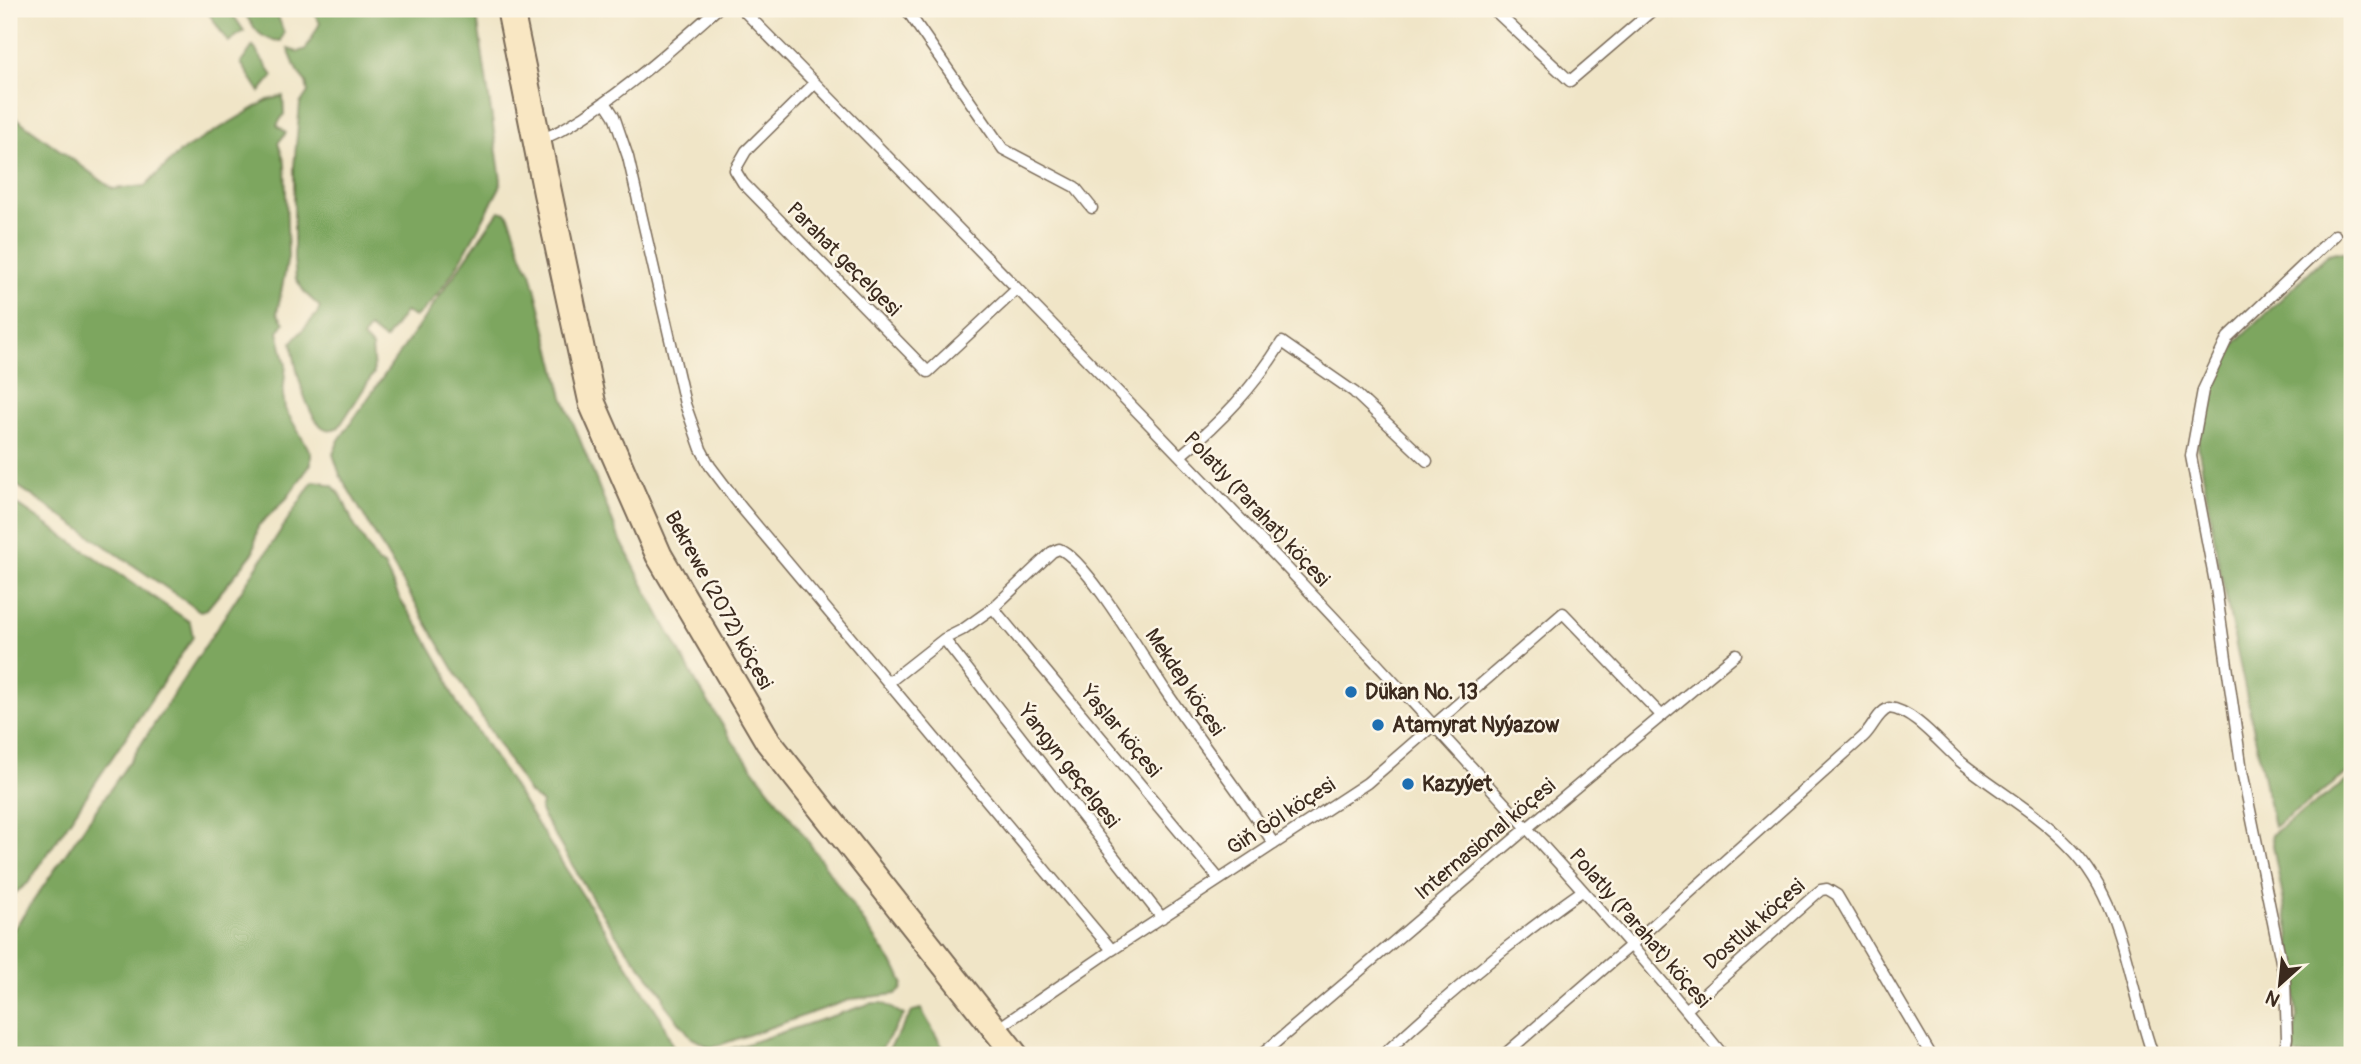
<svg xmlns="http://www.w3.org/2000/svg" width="2361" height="1064" viewBox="0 0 2361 1064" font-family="Pangolin,sans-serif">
  <rect width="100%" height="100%" fill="#fcf5e5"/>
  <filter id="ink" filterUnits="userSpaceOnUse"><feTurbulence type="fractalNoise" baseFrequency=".0143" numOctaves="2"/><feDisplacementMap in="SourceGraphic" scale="14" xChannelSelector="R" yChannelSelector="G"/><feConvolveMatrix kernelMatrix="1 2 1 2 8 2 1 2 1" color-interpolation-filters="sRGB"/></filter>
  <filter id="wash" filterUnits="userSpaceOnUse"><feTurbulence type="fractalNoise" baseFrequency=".00686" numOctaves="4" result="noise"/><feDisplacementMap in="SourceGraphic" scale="28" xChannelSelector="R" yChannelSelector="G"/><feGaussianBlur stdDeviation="1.57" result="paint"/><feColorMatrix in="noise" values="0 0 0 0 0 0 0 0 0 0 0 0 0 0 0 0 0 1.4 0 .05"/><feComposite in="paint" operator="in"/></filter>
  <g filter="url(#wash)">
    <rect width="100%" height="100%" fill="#f0e5c7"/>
    <path fill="#7da65f" stroke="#5c683e" stroke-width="2" d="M206,9H229L244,31L228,42Z
      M242,9H283L278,16L284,33L281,41C258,40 253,26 242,9Z
      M312,9H476L501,180L500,187C479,226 449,291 415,317L405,312L385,340L369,328L363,338L372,347L374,373L339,427C334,429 329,431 324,428C306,418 294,362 292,342L317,314L320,307L305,293L296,279L294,259V167L300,104L308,92L306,82L297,71L288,49L298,52L306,49L320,23Z
      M253,46L273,76L260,92L241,63Z
      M283,96L284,114L277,125L286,133L278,143L285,163L288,257L277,313L284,323L278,332L286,365L283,394L285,409L311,453V464L287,498L258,526L253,553L207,609L200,611L9,480V113L113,189L145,186L180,152L268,100Z
      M499,211L507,213C518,231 518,255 531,272L563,397L618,535L645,588L696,682L733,742L803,834L899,973L903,983L901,990L896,994L852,999L711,1048L692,1038L665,1004L663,994L621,942L595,903L540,811L542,803L529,793L484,721L340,475L333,454L339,440Z
      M2336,252L2347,254L2352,258V770L2274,827L2218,560L2197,439L2200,416L2215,373L2235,343L2328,254Z
      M313,481L322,482L333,486L342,497L353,523L377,562L384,566L401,601L419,627L446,674L450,689L464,716L471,722L492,753L661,1018L676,1055H9V936L136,752Z
      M9,499L190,622L193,637L28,883L14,894L9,902Z
      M2352,777V1055H2291L2297,1017L2289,930L2271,835Z
      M872,1003H883L904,1015L877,1055H717L725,1051Z
      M921,1009L947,1055H885L913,1011Z"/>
  </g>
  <g filter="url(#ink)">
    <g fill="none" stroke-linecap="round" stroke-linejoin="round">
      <defs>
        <path id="street" d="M742,9C983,254 1226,497 1457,751C1548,851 1639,951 1723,1055
          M906,9L1003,149L1075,187L1092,208
          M1493,9L1570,81L1654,9
          M815,83L746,151L735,170L743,183L928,372L1017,289
          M605,102L614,116L628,157L685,404L701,449L710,466L741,507L1112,950
          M538,140C555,135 570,125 586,115C633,84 675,46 717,9
          M1181,455C1222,421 1254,387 1282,342L1354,392L1427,461
          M993,608L1219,879
          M944,639L1162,918
          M888,683L944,639L962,630L993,608L1052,552L1059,549C1086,558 1146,662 1165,690C1200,742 1239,791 1274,844
          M1686,1010L1816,894L1821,890L1827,889L1837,895L1931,1055
          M997,1029L1112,950L1367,783L1563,613L1661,715
          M1261,1055L1527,828L1736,654
          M1383,1055C1445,997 1512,940 1582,891
          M1504,1055L1630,946L1863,737C1873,728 1877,713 1889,708C1914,710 1942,746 1961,762C1997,791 2039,814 2071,848C2125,904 2128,986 2153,1055
          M2284,1055L2287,1038L2285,981L2242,771L2216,588L2191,456L2203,390L2228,337L2335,235"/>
        <path id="secondary" d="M504,9L541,194L587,406L654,558L764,745L1009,1055
          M516,9L598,402L664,553L773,739L1022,1055"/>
      </defs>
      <use href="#street" stroke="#7a6b59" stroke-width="13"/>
      <use href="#secondary" stroke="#7a6b59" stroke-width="18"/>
      <use href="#street" stroke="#fff" stroke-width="10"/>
      <use href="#secondary" stroke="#f9e7c3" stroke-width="14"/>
    </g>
  </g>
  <g fill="#1f6fb2" stroke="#fcf5e5" stroke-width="2.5">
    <circle cx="1351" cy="692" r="7"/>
    <circle cx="1378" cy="725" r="7"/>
    <circle cx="1408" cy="784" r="7"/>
  </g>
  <g text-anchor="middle" stroke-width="5" stroke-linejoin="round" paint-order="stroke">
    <g font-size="21" fill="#3b2a1e" stroke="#fcf5e5">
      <text transform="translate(844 259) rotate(45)" y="7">Parahat geçelgesi</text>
      <text transform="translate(1257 509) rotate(47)" y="7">Polatly (Parahat) köçesi</text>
      <text transform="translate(719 600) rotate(61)" y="7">Bekrewe (2072) köçesi</text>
      <text transform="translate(1185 682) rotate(56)" y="7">Mekdep köçesi</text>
      <text transform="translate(1121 731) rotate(50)" y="7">Ýaşlar köçesi</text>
      <text transform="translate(1069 766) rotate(52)" y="7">Ýangyn geçelgesi</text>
      <text transform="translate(1281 816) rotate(-33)" y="7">Giň Göl köçesi</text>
      <text transform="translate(1485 839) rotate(-40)" y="7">Internasional köçesi</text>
      <text transform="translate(1754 924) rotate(-41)" y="7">Dostluk köçesi</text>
      <text transform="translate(1640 928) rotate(49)" y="7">Polatly (Parahat) köçesi</text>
    </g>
    <g font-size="21" font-weight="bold" fill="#3b2a1e" stroke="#fcf5e5" text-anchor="start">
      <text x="1365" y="699">Dükan No. 13</text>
      <text x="1392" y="732">Atamyrat Nyýazow</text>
      <text x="1422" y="791">Kazyýet</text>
    </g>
  </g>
  <rect width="2361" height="1064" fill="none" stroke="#fcf5e5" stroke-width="35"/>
  <g transform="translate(2280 984) rotate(207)" stroke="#fcf5e5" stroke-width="5" paint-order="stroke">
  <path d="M0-5L12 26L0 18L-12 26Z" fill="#3b2a1e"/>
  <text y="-10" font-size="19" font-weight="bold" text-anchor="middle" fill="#3b2a1e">N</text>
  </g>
</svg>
